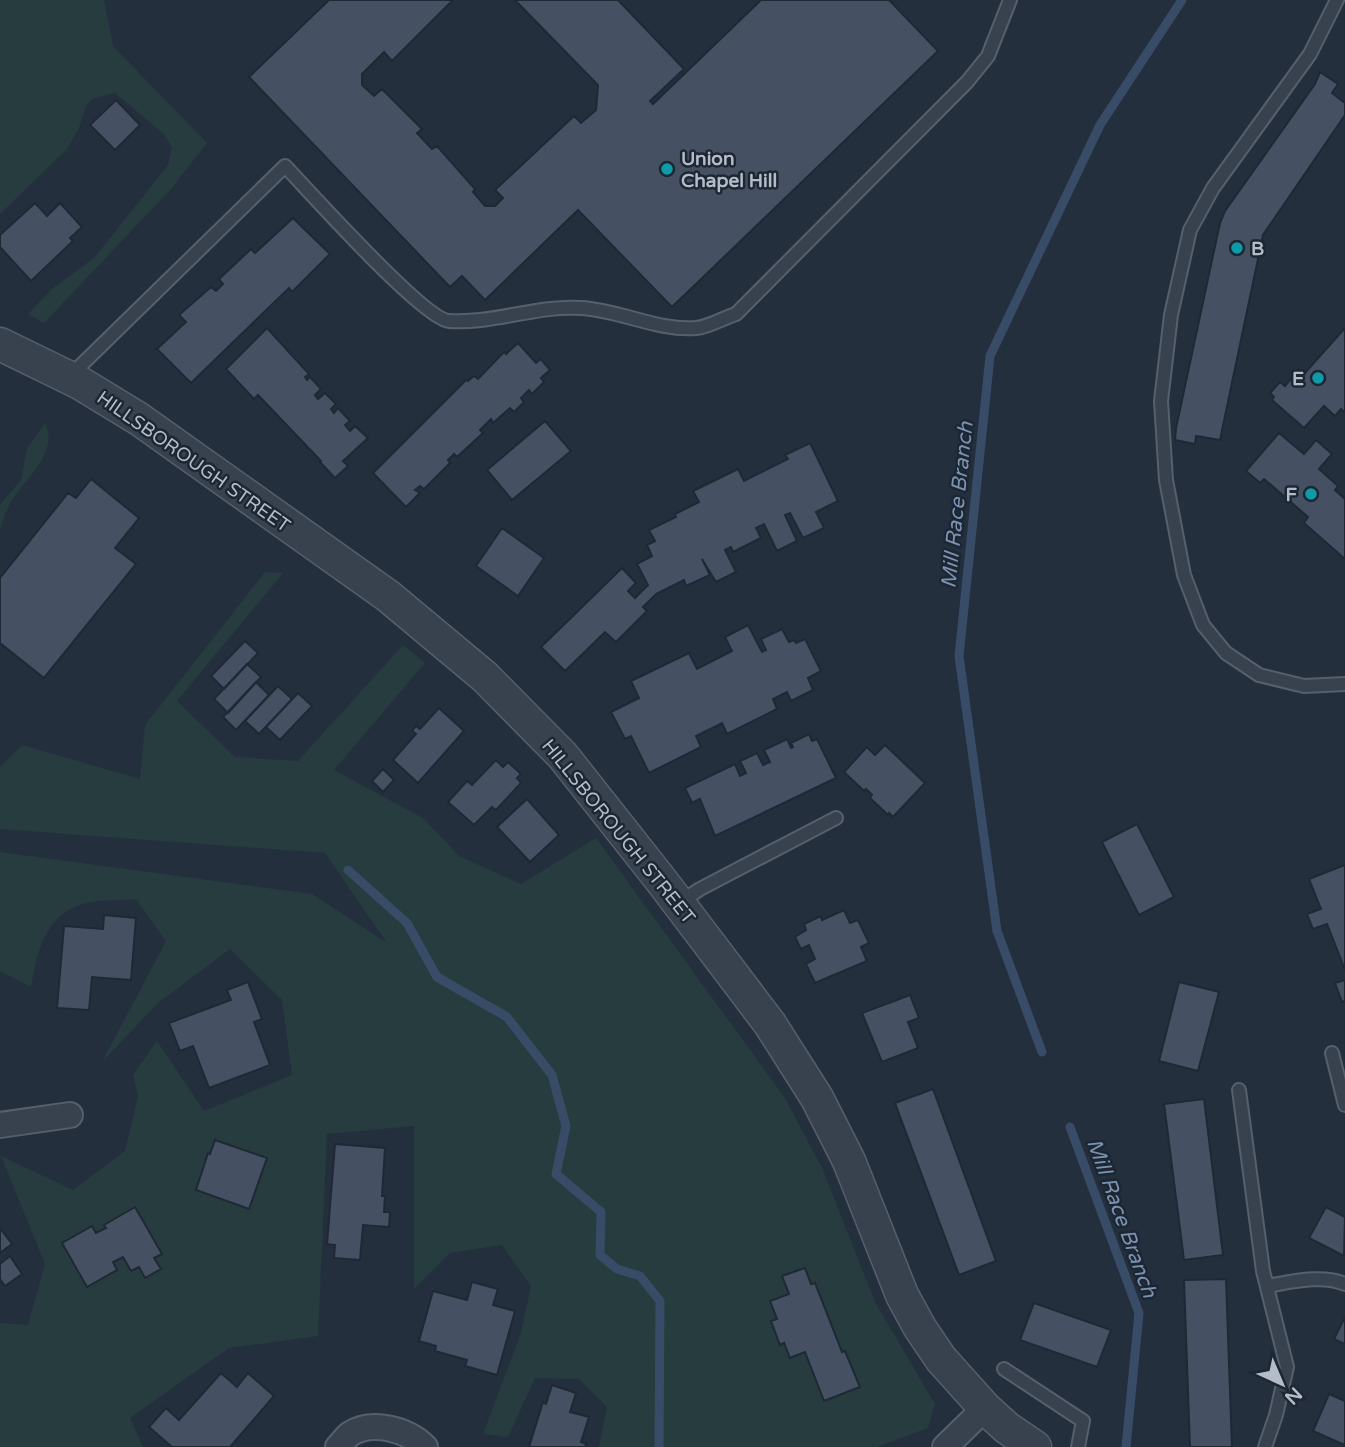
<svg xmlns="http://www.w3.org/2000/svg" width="1345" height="1447" viewBox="0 0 1345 1447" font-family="'Varela Round',sans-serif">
  <rect width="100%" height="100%" fill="#242f3e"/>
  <path fill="#263c3f" d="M0,0H104L113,46L207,143L171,189L44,323L28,314L52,289L95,257L168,165L172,148L164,134L115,93L92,99L86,106L79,128L67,149L0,214Z
    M45,423C60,452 24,480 10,503C6,511 3,521 0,529V505L21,480L27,449Z
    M265,572L283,573L177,701L235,757L298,761L403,645L425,663L334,770L423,818L459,856L521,884L596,838L785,1098L823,1170L875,1302L935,1404L928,1428L877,1447H599L607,1407L579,1379L535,1378L508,1437L483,1434L521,1333L531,1286L502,1245L450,1253L414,1289V1126L327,1134L318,1336L229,1348L130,1418L143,1447H0V1323L28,1325L45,1264L1,1156L73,1190L125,1151L138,1096L133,1075L157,1041L204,1111L292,1075L282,1000L230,949L158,1003L102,1062L166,941L136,899C119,901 97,899 82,904C44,917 37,952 31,987L0,971V852L312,894L387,943L325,853L0,829V767L22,745L140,779L145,725Z"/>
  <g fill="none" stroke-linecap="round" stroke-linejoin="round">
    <path stroke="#394c67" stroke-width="9" d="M348,870L407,923L437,977L507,1017L552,1075L566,1126L556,1174L601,1212L600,1255L617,1269L640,1276L660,1301L659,1447
      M1042,1052L997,931L959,656L990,356L1100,125L1182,0
      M1070,1127L1139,1313L1126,1447"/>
  </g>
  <path fill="#455162" stroke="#1f2835" stroke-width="2" d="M329,0H453L392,61L384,52L362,74V85L374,96L382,89L422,129L417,133L432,149L437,146L475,189L473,192L485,206H495L503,198L495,190L574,116L581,123L596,110L598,85L515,0H618L684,69L650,101L653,104L761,0H889L938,51L672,307L578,210L485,300L462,276L450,287L249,77Z
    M1320,72L1338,84L1332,93L1345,103V115L1263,235L1220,440L1196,436L1195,444L1175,440L1176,428L1220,223L1225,211L1315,84Z
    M116,100L140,125L115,150L90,125Z
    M35,203L47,216L60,203L82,227L70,238L73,241L31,281L0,247V235Z
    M293,218L330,254L292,292L289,288L191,383L157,349L186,322L179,315L211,287L216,291L223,284L219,279L251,249L255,253Z
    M267,328L309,374L305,377L307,380L310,377L321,389L315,395L318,399L325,393L336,404L331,409L334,413L338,408L350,421L345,425L350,431L355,426L368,438L343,461L348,466L335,478L320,462L321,461L258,395L254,399L226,369Z
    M1345,328V413L1341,409L1335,416L1324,406L1304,428L1272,400L1274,397L1270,393L1280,382L1285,386L1299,369L1304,374Z
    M518,343L536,363L541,359L550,370L541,378L544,382L532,394L529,390L521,398L524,402L514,412L510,408L493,423L491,419L480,430L483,433L457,457L454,454L448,460L450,463L424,489L420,486L415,490L420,493L406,507L373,473L466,380L468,381L474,376L478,379L504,352L506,354Z
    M545,421L571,451L512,500L487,470Z
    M1279,433L1304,454L1316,440L1332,454L1319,469L1338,486L1335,490L1345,499V559L1304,523L1308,517L1264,479L1260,483L1246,471Z
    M810,443L838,501L816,512L824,528L803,538L790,513L785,515L797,541L777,551L764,524L756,528L761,538L733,552L731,547L725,550L736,572L716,582L702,559L710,575L686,586L684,580L656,594L643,607L647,611L616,642L605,632L565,671L541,647L622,568L636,583L628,591L635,598L648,585L637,564L652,556L647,545L655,541L649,530L676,517L675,514L699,502L693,491L738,469L744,481L788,459L785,455Z
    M91,479L139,518L115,548L136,564L44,678L0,643V578L68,493L76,498Z
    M502,528L544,558L518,596L476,566Z
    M748,625L762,652L766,650L761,639L782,629L789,642L794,640L796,643L805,639L821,671L808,678L813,690L791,701L787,692L773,699L777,709L727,734L722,723L696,736L701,747L649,773L631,736L625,739L611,712L639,698L631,681L689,653L697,669L732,651L725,637Z
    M245,641L258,653L224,689L211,676Z
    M247,664L261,677L228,713L214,699Z
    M256,682L269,695L236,730L223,717Z
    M278,686L292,699L259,734L245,721Z
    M298,693L312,706L280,740L266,727Z
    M439,708L464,731L418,783L393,760L416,734L412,731L416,726L420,729Z
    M809,734L812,741L817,739L836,778L715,836L700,799L692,803L685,788L735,764L740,776L746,773L740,761L757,753L763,765L770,762L764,750L787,739L791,748L793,747L791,743Z
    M885,745L925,783L893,817L889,813L888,815L870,798L872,795L866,789L864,791L844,772L867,747L875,755Z
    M496,760L503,767L508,762L521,774L517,778L521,783L496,810L492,807L474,825L448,802L467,781L472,785Z
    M383,769L394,780L383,792L372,781Z
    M527,799L559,835L530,862L497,827Z
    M1137,824L1174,897L1139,915L1102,842Z
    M1345,865V970L1327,924L1313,929L1307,914L1321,909L1309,879Z
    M844,910L850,923L858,920L869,943L861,947L867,961L815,983L806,964L815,959L809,945L801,949L795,937L806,930L804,924L821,916L822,920Z
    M104,915L136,918L131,980L92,977L89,1010L57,1008L64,926L103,929Z
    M1345,980V1001L1342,1002L1335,983Z
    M248,982L262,1019L254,1022L270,1065L209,1088L193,1046L180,1051L169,1023L231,1000L227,990Z
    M1179,982L1219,992L1198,1071L1159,1061Z
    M910,995L919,1018L908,1022L918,1048L882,1062L862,1013Z
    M933,1089L996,1261L959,1275L895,1103Z
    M1204,1099L1223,1255L1184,1260L1164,1104Z
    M215,1140L267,1158L249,1209L196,1190L208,1153L210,1154Z
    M335,1144L385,1148L382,1196H385L384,1212H390L389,1227L363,1225L360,1260L334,1258L335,1245L327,1244Z
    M135,1207L162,1254L154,1258L161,1269L145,1278L139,1267L131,1271L123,1257L113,1262L117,1270L87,1287L62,1243L92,1226L96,1233L106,1228L104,1225Z
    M1326,1207L1345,1217L1344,1256L1309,1238Z
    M0,1228L12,1244L0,1253Z
    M10,1256L22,1274L5,1286L0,1279V1264Z
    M805,1268L811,1284L815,1283L842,1352L845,1351L860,1387L824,1401L805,1352L790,1358L784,1343L780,1345L771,1321L777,1319L770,1301L789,1294L782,1276Z
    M1226,1279L1232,1447H1190L1184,1280Z
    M472,1282L498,1289L493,1305L515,1311L497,1375L465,1366L467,1360L435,1351L436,1346L419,1341L433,1291L467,1300Z
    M1034,1303L1111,1330L1097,1367L1020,1340Z
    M1345,1317V1344L1334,1339Z
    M221,1373L237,1387L248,1373L274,1396L230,1447H172L149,1427L166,1408L179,1420Z
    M552,1385L576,1393L570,1412L589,1417L581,1442L586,1444L585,1447H529L543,1402L546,1404Z
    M1329,1394L1345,1401V1445L1313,1431Z"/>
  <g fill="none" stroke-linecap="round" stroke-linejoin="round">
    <defs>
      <path id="service" d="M1337,0L1310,54L1213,188L1190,230L1171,315L1161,401L1166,480L1184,575L1203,625L1226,653L1259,675L1304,686L1345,684
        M69,377L285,166C310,192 423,319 449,321C494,324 537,305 581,308C620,310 657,331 696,328C709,327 723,318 736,314L967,82L988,56L1010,0
        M679,903L700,889L836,818
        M1332,1053L1345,1105
        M1239,1090L1263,1271L1287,1367L1276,1415L1265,1447
        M1267,1286C1291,1282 1322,1274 1345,1284
        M1004,1369L1083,1421L1078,1447"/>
      <path id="minor" d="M0,1125L70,1115
        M338,1447C342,1443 346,1437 350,1434C372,1420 407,1429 425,1447
        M945,1447L985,1408"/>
      <path id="tertiary" d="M0,344L80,383L139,419L388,596L485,677L563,756L664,884L770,1024L817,1098L849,1161L902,1295L920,1328L941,1359L985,1408L1007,1428L1035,1447"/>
    </defs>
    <use href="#service" stroke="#565f6c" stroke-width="16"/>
    <use href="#minor" stroke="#565f6c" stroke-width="28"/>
    <use href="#tertiary" stroke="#565f6c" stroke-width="35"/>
    <use href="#service" stroke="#38414e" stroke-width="12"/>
    <use href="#minor" stroke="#38414e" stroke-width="24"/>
    <use href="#tertiary" stroke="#38414e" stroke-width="32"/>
  </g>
  <g fill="#0f9aa8" stroke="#1d2633" stroke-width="2.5">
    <circle cx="667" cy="169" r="7"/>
    <circle cx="1237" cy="248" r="7"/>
    <circle cx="1318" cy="378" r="7"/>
    <circle cx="1311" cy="494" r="7"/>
  </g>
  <g text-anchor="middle" stroke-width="5" stroke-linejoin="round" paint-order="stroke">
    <g font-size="19" font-weight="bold" fill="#b4bcc9" stroke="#1d2633" text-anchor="start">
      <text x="681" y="165">Union<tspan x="681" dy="22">Chapel Hill</tspan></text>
      <text x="1251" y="255">B</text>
      <text x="1304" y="385" text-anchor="end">E</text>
      <text x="1297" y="501" text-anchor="end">F</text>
    </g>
    <g font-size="19" fill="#b4bcc9" stroke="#1d2633">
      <text transform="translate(194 461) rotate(35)" y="7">HILLSBOROUGH STREET</text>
      <text transform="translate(619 831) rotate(51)" y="7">HILLSBOROUGH STREET</text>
    </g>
    <g font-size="21" font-style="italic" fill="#7c92b1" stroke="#1d2633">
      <text transform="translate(957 505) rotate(-84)" y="7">Mill Race Branch</text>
      <text transform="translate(1122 1218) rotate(70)" y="7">Mill Race Branch</text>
    </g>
  </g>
  <g transform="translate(1282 1384) rotate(136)" stroke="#1d2633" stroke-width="5" paint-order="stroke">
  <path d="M0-5L12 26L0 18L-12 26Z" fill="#b4bcc9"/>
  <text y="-10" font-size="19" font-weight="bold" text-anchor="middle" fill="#b4bcc9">N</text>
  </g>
</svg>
